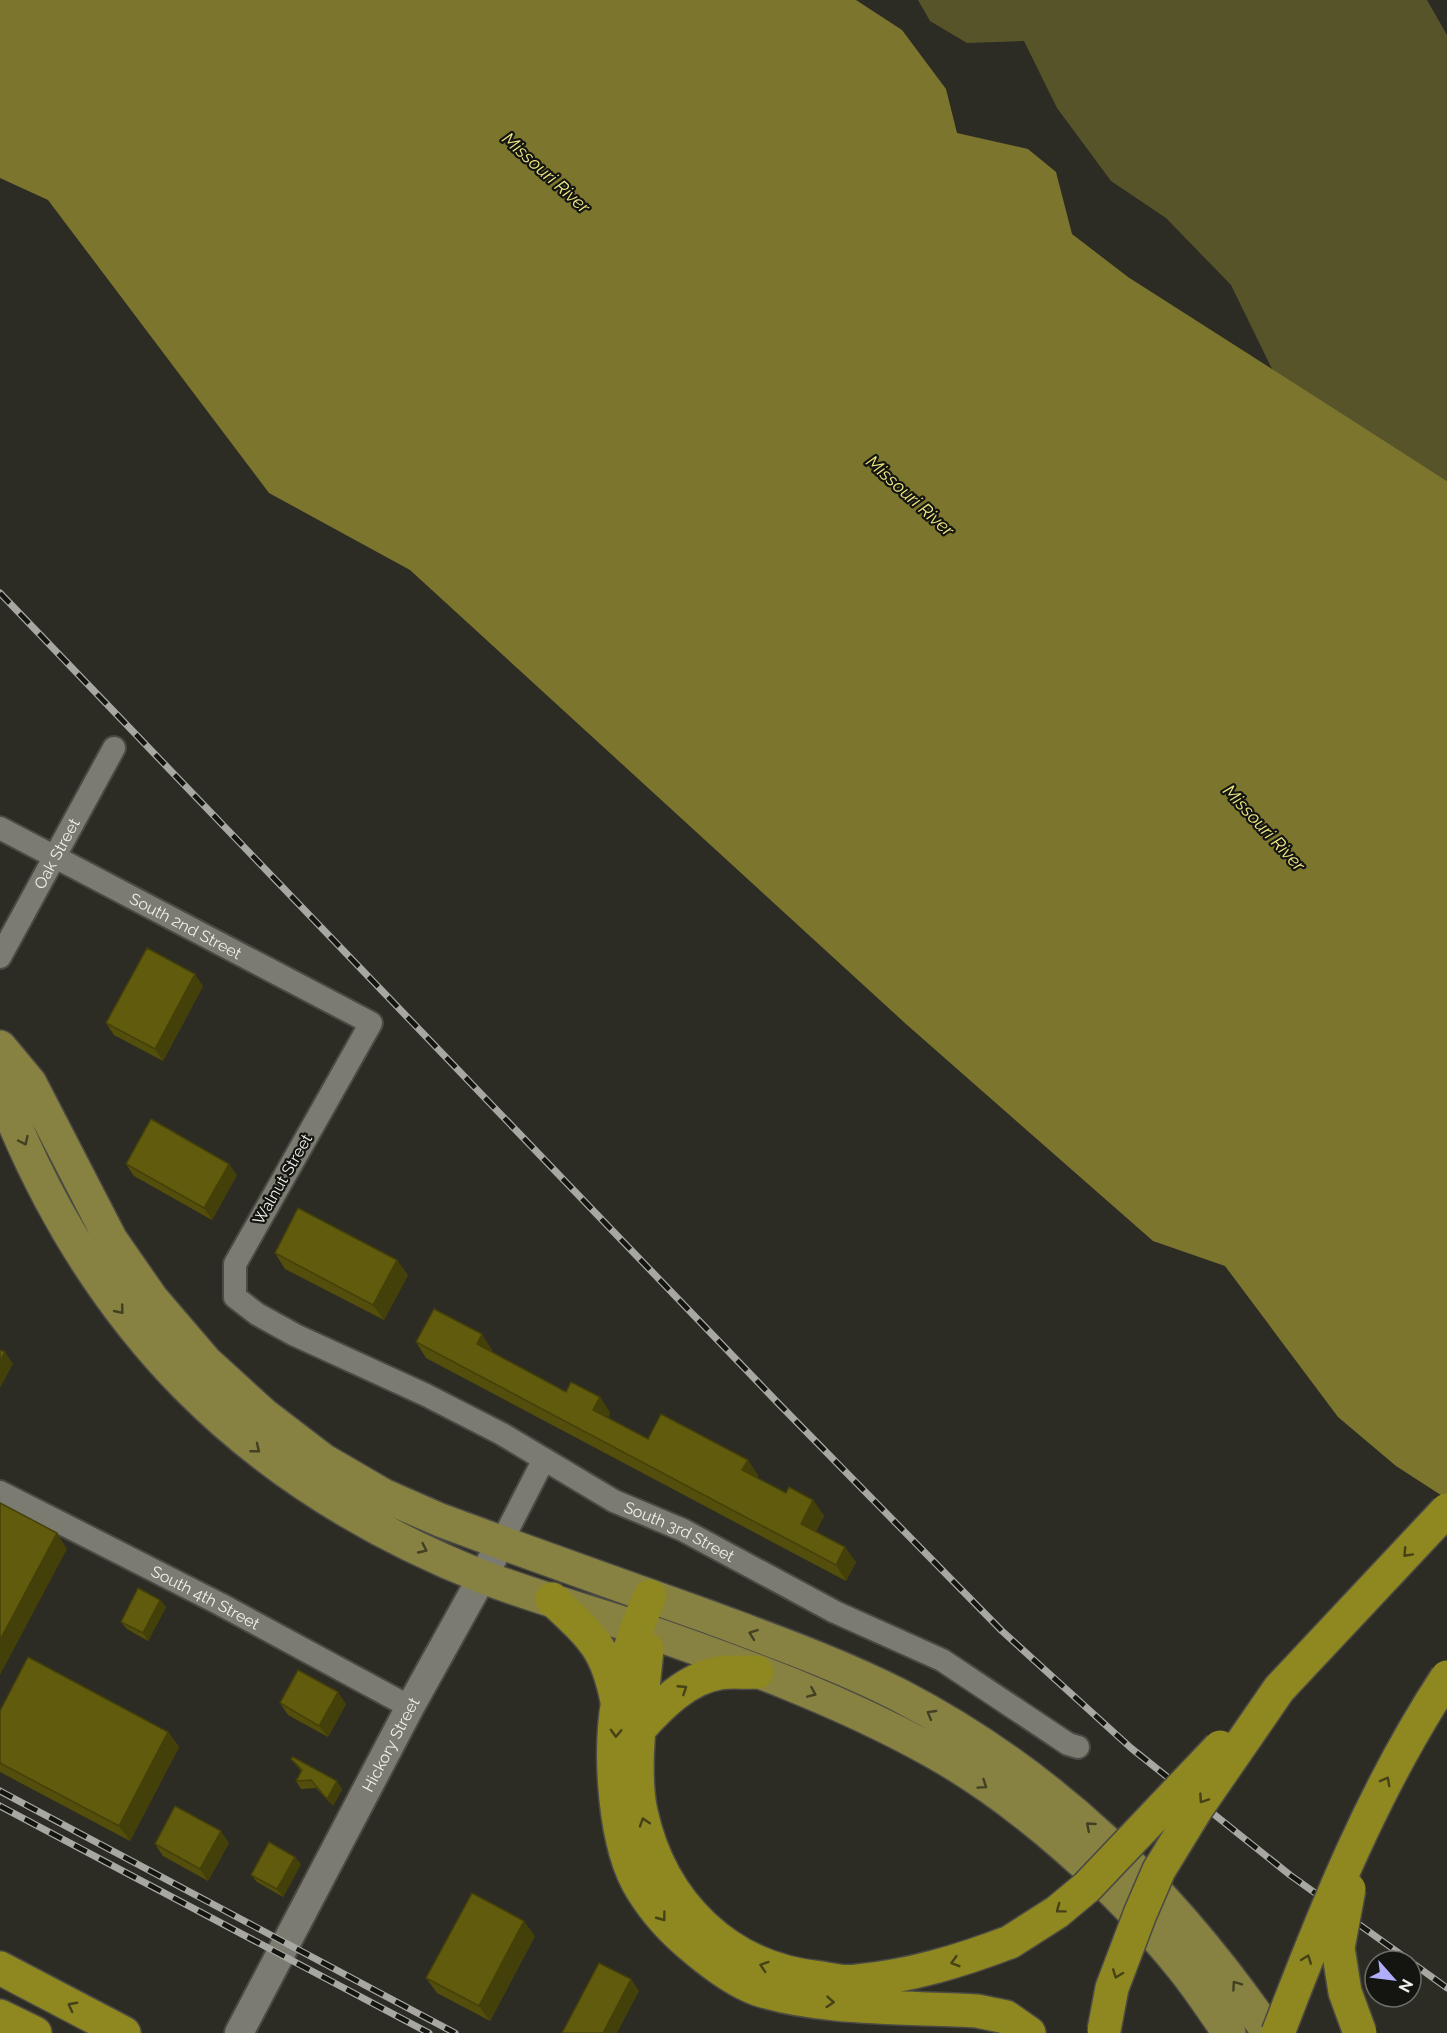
<svg xmlns="http://www.w3.org/2000/svg" width="1447" height="2033" viewBox="0 0 1447 2033" font-family="Raleway,sans-serif">
  <rect width="100%" height="100%" fill="#2c2c24"/>
  <path fill="#57542a" d="M918,0H1427L1447,35V481L1273,371L1231,285L1166,218L1111,181L1057,108L1024,41L967,43L930,21Z"/>
  <path fill="#7b752e" d="M0,0H856L902,30L946,89L957,133L1028,149L1056,172L1072,234L1128,277L1447,481V1499L1396,1466L1338,1417L1225,1266L1153,1241L906,1024L410,570L269,493L48,200L0,178Z"/>
  <g fill="none" stroke-linecap="round" stroke-linejoin="round">
    <defs>
      <g id="minor">
        <path id="s1" d="M0,828L371,1023L235,1264V1297L257,1314L295,1335L426,1395L502,1434L614,1501L683,1530L835,1612L942,1660L1068,1744L1078,1747"/>
        <path id="s2" d="M0,957L114,748"/>
        <path id="s3" d="M0,1492L220,1604L410,1707"/>
        <path d="M501,1543L544,1459"/>
      </g>
      <g id="tertiary">
        <path id="s4" d="M239,2033L410,1707L501,1543"/>
      </g>
      <path id="primary" d="M0,1047L30,1083L111,1240L152,1299L206,1362L263,1414L323,1460L383,1495L440,1520C529,1553 619,1585 709,1617C773,1641 838,1664 899,1695C1053,1775 1171,1891 1269,2033
        M0,1088C91,1326 246,1483 483,1577C535,1597 591,1612 644,1630C742,1664 843,1701 934,1752C1023,1802 1118,1888 1182,1967C1199,1988 1214,2011 1229,2033"/>
      <path id="motorway" d="M650,1596C635,1629 624,1664 618,1700C609,1751 613,1845 642,1890C656,1913 675,1933 696,1950C714,1965 735,1981 757,1989C819,2010 910,2007 977,2011L1006,2017L1029,2033
        M552,1599C591,1636 606,1646 617,1701
        M647,1649C643,1697 631,1765 641,1812C661,1903 727,1969 821,1978C832,1980 845,1983 857,1981C911,1976 960,1961 1010,1942
        M640,1728C661,1705 687,1678 720,1673C732,1671 745,1673 757,1672
        M0,1968L124,2033
        M0,2016L35,2033"/>
    </defs>
    <use href="#minor" stroke="#4a4943" stroke-width="26"/>
    <use href="#tertiary" stroke="#4a4943" stroke-width="32"/>
    <use href="#primary" stroke="#4a4943" stroke-width="36"/>
    <use href="#motorway" stroke="#4a4943" stroke-width="36"/>
    <use href="#minor" stroke="#7b7b72" stroke-width="22"/>
    <use href="#tertiary" stroke="#7b7b72" stroke-width="28"/>
    <use href="#primary" stroke="#878241" stroke-width="33"/>
    <use href="#motorway" stroke="#8f8720" stroke-width="33"/>
    <defs>
      <path id="rail" d="M0,593L778,1403L1002,1631L1131,1748L1290,1875L1410,1961
        M0,1791L455,2033
        M0,1806L429,2033
        M1411,1962L1447,1988"/>
    </defs>
    <use href="#rail" stroke="#a8a8a2" stroke-width="7"/>
    <use href="#rail" stroke="#141411" stroke-width="4.5" stroke-dasharray="14" stroke-linecap="butt"/>
    <defs>
      <path id="motorway-bridge" d="M1349,1889L1338,1948L1345,1992L1360,2033
        M1010,1942L1057,1912L1087,1887L1220,1747
        M1104,2030L1112,1988L1140,1914L1159,1870L1197,1808L1279,1689L1447,1510
        M1278,2033C1325,1910 1374,1788 1447,1677"/>
    </defs>
    <use href="#motorway-bridge" stroke="#4a4943" stroke-width="36" stroke-linecap="butt"/>
    <use href="#motorway-bridge" stroke="#8f8720" stroke-width="33"/>
  </g>
  <path fill="#534e0b" d="M203,986L163,1061L114,1035L106,1023Z
    M126,1164L237,1175L212,1220L134,1176Z
    M275,1253L408,1275L384,1320L285,1269Z
    M416,1342L492,1350L491,1352L566,1392L600,1397L610,1413L608,1418L648,1439L758,1475L757,1478L786,1493L813,1500L824,1516L816,1531L856,1562L846,1581L426,1358Z
    M160,1600L166,1607L148,1641L127,1629L121,1622Z
    M280,1703L346,1704L328,1737L288,1715Z
    M0,1711L168,1732L179,1747L130,1841L0,1772Z
    M291,1759L342,1789L333,1806L316,1788L301,1789L296,1781L301,1771Z
    M229,1843L208,1881L163,1856L155,1844Z
    M301,1864L283,1897L257,1882L251,1875Z
    M535,1936L490,2021L437,1993L426,1978Z"/>
  <path fill="#444009" d="M195,974L203,986L163,1061L155,1049Z
    M229,1164L237,1175L212,1220L204,1208Z
    M397,1260L408,1275L384,1320L373,1305Z
    M482,1334L492,1350L487,1359L477,1344Z
    M5,1352L13,1364L0,1388V1361Z
    M600,1397L610,1413L604,1425L593,1410Z
    M748,1460L758,1475L753,1485L742,1470Z
    M813,1500L824,1516L812,1539L801,1524Z
    M57,1533L67,1549L0,1675V1640Z
    M845,1547L856,1562L846,1581L836,1565Z
    M160,1600L166,1607L148,1641L143,1633Z
    M338,1692L346,1704L328,1737L319,1726Z
    M168,1732L179,1747L130,1841L119,1826Z
    M337,1781L342,1789L333,1806L327,1799Z
    M221,1831L229,1843L208,1881L200,1869Z
    M295,1857L301,1864L283,1897L277,1889Z
    M524,1921L535,1936L490,2021L479,2006Z
    M631,1979L639,1991L617,2033H603Z"/>
  <path fill="#615b0d" stroke="#444009" stroke-width="1.5" d="M147,948L195,974L155,1049L106,1023Z
    M151,1119L229,1164L204,1208L126,1164Z
    M298,1208L397,1260L373,1305L275,1253Z
    M434,1309L482,1334L477,1344L566,1392L571,1382L600,1397L593,1410L648,1439L661,1414L748,1460L742,1470L786,1493L789,1487L813,1500L801,1524L845,1547L836,1565L416,1342Z
    M0,1350L5,1352L0,1361Z
    M0,1503L57,1533L0,1640Z
    M138,1588L160,1600L143,1633L121,1622Z
    M28,1657L168,1732L119,1826L0,1763V1711Z
    M298,1670L338,1692L319,1726L280,1703Z
    M293,1757L337,1781L327,1799L311,1780L296,1781L302,1770L291,1759Z
    M175,1806L221,1831L200,1869L155,1844Z
    M269,1842L295,1857L277,1889L251,1875Z
    M472,1893L524,1921L479,2006L426,1978Z
    M599,1963L631,1979L603,2033H562Z"/>
  <defs><path id="oneway-chevron" d="M-2-3.5L2.5 0L-2 3.5" fill="none" stroke-width="1.6" stroke-linecap="round" stroke-linejoin="round" transform="scale(1.5)"/></defs>
  <g stroke="#424024">
    <use href="#oneway-chevron" transform="translate(24 1141) rotate(65)"/>
    <use href="#oneway-chevron" transform="translate(120 1310) rotate(51)"/>
    <use href="#oneway-chevron" transform="translate(256 1449) rotate(39)"/>
    <use href="#oneway-chevron" transform="translate(423 1549) rotate(25)"/>
    <use href="#oneway-chevron" transform="translate(753 1634) rotate(-160)"/>
    <use href="#oneway-chevron" transform="translate(812 1693) rotate(23)"/>
    <use href="#oneway-chevron" transform="translate(931 1714) rotate(-150)"/>
    <use href="#oneway-chevron" transform="translate(983 1785) rotate(34)"/>
    <use href="#oneway-chevron" transform="translate(1090 1826) rotate(-139)"/>
    <use href="#oneway-chevron" transform="translate(1236 1985) rotate(-125)"/>
  </g>
  <g stroke="#454217">
    <use href="#oneway-chevron" transform="translate(1407 1553) rotate(133)"/>
    <use href="#oneway-chevron" transform="translate(683 1689) rotate(-33)"/>
    <use href="#oneway-chevron" transform="translate(616 1733) rotate(92)"/>
    <use href="#oneway-chevron" transform="translate(1386 1781) rotate(-62)"/>
    <use href="#oneway-chevron" transform="translate(1203 1799) rotate(124)"/>
    <use href="#oneway-chevron" transform="translate(644 1822) rotate(-108)"/>
    <use href="#oneway-chevron" transform="translate(1060 1909) rotate(143)"/>
    <use href="#oneway-chevron" transform="translate(662 1917) rotate(53)"/>
    <use href="#oneway-chevron" transform="translate(1307 1959) rotate(-69)"/>
    <use href="#oneway-chevron" transform="translate(955 1962) rotate(164)"/>
    <use href="#oneway-chevron" transform="translate(764 1966) rotate(-162)"/>
    <use href="#oneway-chevron" transform="translate(1117 1974) rotate(111)"/>
    <use href="#oneway-chevron" transform="translate(830 2002) rotate(4)"/>
    <use href="#oneway-chevron" transform="translate(72 2006) rotate(-152)"/>
  </g>
  <g text-anchor="middle" stroke-width="4.5" stroke-linejoin="round" paint-order="stroke">
    <g font-size="16" fill="#f0f0eb" stroke="#141411">
      <text dy="6" stroke="none"><textPath href="#s2" startOffset="118">Oak Street</textPath></text>
      <text dy="6" stroke="none"><textPath href="#s1" startOffset="210">South 2nd Street</textPath></text>
      <text transform="translate(282 1179) rotate(-60)" y="6">Walnut Street</text>
      <text dy="6" stroke="none"><textPath href="#s1" startOffset="1232">South 3rd Street</textPath></text>
      <text dy="6" stroke="none"><textPath href="#s3" startOffset="231">South 4th Street</textPath></text>
      <text dy="6" stroke="none"><textPath href="#s4" startOffset="326">Hickory Street</textPath></text>
    </g>
    <g font-size="18" font-style="italic" fill="#efe884" stroke="#141411">
      <text transform="translate(546 173) rotate(42)" y="6">Missouri River</text>
      <text transform="translate(910 496) rotate(42)" y="6">Missouri River</text>
      <text transform="translate(1264 828) rotate(47)" y="6">Missouri River</text>
    </g>
  </g>
  <g transform="translate(1393 1979) rotate(118)"><circle r="28" fill="#141411" stroke="#6c6c68" stroke-width="1.5"/>
  <path d="M0-4.5L10 22L0 15L-10 22Z" fill="#b0aefa"/>
  <text y="-9" font-size="16" font-weight="bold" text-anchor="middle" fill="#f0f0eb">N</text>
  </g>
</svg>
